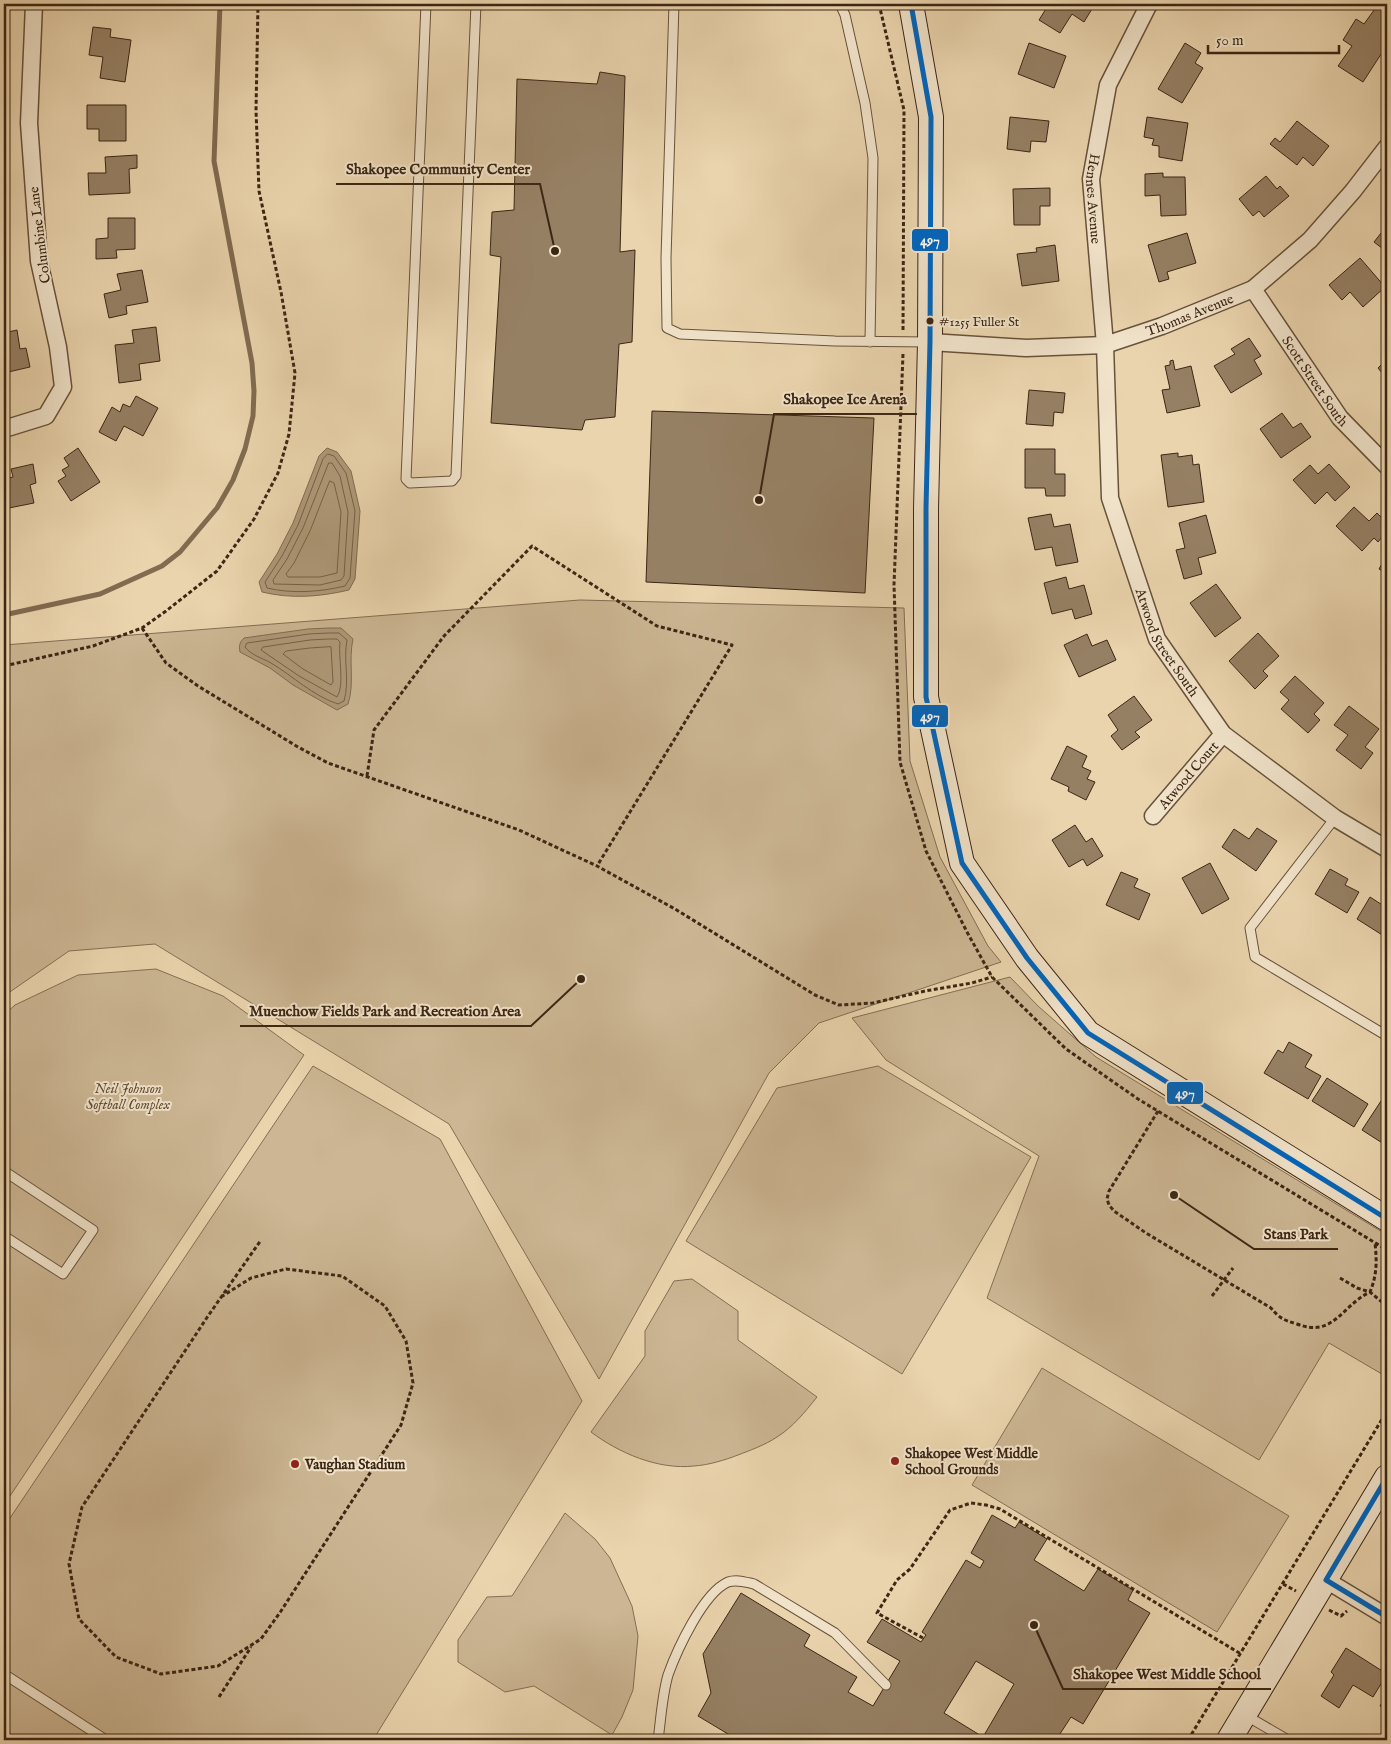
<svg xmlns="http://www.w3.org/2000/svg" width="1391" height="1744" viewBox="0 0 1391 1744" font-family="'IM FELL English',serif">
  <rect width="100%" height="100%" fill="#ead4ad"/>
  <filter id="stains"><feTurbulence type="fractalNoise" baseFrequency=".004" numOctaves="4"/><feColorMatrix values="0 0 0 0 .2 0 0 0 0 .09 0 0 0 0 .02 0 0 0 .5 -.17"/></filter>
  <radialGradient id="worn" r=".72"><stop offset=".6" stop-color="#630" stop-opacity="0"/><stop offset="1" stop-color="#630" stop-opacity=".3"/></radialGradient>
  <path fill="#ccb693" stroke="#846e54" d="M580,600L904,608L910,761L940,857L988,946L1001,962L819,1023L769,1073L599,1379L449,1124L155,944L69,951L4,996V645Z
    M156,969L223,996L304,1055L4,1505V1015L15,1005L78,975Z
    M1010,977L1038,1006L1096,1057L1387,1235V1377L1329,1343L1259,1460L987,1298L1039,1156L886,1060L852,1018Z
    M313,1066L440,1139L582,1401L373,1740H4V1527Z
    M878,1066L1031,1157L902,1374L686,1241L777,1088Z
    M692,1279L738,1311V1340L817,1397C805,1412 793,1427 777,1437C765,1445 751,1450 738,1455C725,1460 709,1465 694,1466C658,1470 619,1453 591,1432L645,1356V1331L674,1281Z
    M1042,1368L1289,1516L1217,1632L972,1485Z
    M565,1513L595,1539L610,1558L632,1606L638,1636L633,1690L622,1717L612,1735L534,1686L505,1692L458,1662V1640L487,1597L512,1596Z"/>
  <path fill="#af9979" stroke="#816b51" d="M327,448L337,452L351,471L360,511L355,579L349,590C319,597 291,599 262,592L259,582L277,554L293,523L319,456Z
    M329,628H341L353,639C348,661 355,683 348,704L337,710L293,685L270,668L240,652C239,646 239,643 244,638L308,629Z"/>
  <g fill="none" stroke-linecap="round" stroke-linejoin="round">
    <path stroke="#766046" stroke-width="1" d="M328,454L334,456L346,473L355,511L350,578L345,586C320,592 292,594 267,588L265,582L282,556L298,525L323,459Z
      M329,463H332L340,476L348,512L344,576L341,580L320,585L274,584L273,580L287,559L303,528Z
      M330,481L334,483L341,512L337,573L320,577H288L286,574L294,563L310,531Z
      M329,633H339L347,640C343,660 350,681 344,701L338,704C313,696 293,676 271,663C262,658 251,655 245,647L247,643L309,634Z
      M329,639H337L340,642C338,658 345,685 337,697L299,676L261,650L263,647L310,640Z
      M331,647L333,682L331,685L303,669L283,654L286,651L310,648Z"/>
    <path stroke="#816b51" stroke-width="5" d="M4,615L100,594L162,566L180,552L217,508L233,480L245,449L253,416L254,391L252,363L214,161L220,4"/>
  </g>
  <path fill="#968064" stroke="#3c2614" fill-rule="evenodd" d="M1049,4H1095L1084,22L1072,14L1060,33L1039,20Z
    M1377,6L1387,13V45L1363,82L1338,66L1352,46L1343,40L1356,19L1364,24Z
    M93,27L111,29L110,37L131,40L125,82L100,78L103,57L89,55Z
    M1029,43L1066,56L1054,88L1018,74Z
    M1185,43L1201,53L1195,63L1203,68L1182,103L1158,89Z
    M600,72L625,76L620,252L635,250L632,342L619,344L615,417L585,420L582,430L491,423L501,257L490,255L492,212L514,210L517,79L597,84Z
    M87,105H126V141H99V129H87Z
    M1010,117L1049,121L1046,142L1031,141L1030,152L1007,149Z
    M1147,117L1188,123L1182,161L1159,157V146L1152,145L1154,139L1144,137Z
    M1297,121L1329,146L1313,166L1303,157L1297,165L1270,144L1275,138L1280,142Z
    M137,155V168L129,169L130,193L89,195L88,173H106L105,157Z
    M1163,173V177H1185L1186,215L1161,216L1160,195L1145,196V174Z
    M1266,176L1277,189L1280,186L1289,196L1264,217L1259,211L1253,216L1239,199Z
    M1050,188V206H1040V225H1014L1013,189Z
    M108,218H135V249L116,250L117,258L96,259V239L108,238Z
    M1385,228L1387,230V252L1374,242Z
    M1187,233L1196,263L1167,272L1169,279L1159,282L1148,245Z
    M1055,245L1059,281L1022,286L1017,254L1037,252L1036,248Z
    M1360,258L1385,287L1363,307L1350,292L1342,300L1329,285Z
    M142,270L148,302L126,306L127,314L109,318L104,294L121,290L117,274Z
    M156,327L160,361L139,364L141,380L119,383L115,345L134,343L132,330Z
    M17,330L20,349L26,348L30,367L4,373V333Z
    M1249,338L1261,356L1254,360L1262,374L1231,393L1214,366L1235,354L1231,349Z
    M1387,351V379L1378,368L1385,361L1381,356Z
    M1173,360L1175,370L1191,366L1200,406L1167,413L1162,390L1170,389L1165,366L1170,365V361Z
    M1029,390L1065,393L1063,413L1054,412L1053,426L1026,424Z
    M136,396L158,408L143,436L124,426L116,441L99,432L112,407L120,412L123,404L130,407Z
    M652,411L874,418L865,593L646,582Z
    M1282,413L1293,428L1301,423L1311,437L1281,458L1260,429Z
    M78,448L100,482L71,501L58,481L66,476L62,470L69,466L64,458Z
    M1025,449H1055V474H1065V496H1046L1045,488H1025Z
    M1178,453V457L1192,455L1193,465L1199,464L1204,502L1168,507L1161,455Z
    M33,464L36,483L30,485L34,503L4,509V479L13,477L11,469Z
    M1329,464L1350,487L1335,501L1327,492L1315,504L1293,480L1310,465L1318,474Z
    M1354,507L1369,521L1377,513L1387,523V531L1378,542L1374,538L1362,551L1336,526Z
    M1051,514L1054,527L1070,524L1078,562L1056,566L1052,547L1035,550L1028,518Z
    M1206,515L1216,553L1198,558L1202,574L1184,579L1176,550L1185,548L1179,523Z
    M1387,555V574L1379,569Z
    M1066,577L1069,589L1084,585L1092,614L1075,619L1072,609L1052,614L1044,583Z
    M1216,584L1241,618L1215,637L1190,603Z
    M1258,633L1279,656L1263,671L1268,676L1255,689L1229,661Z
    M1087,634L1092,646L1107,640L1116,660L1079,677L1064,645Z
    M1295,676L1324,703L1314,714L1320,720L1308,733L1281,709L1289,700L1280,692Z
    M1134,696L1152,720L1135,732L1140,737L1122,750L1111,736L1118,730L1108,715Z
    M1349,706L1379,729L1365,747L1373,753L1361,769L1336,750L1348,735L1334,725Z
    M1067,746L1087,756L1082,767L1091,771L1087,779L1095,782L1086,800L1068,791L1069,787L1051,779Z
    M1075,825L1086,842L1092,838L1103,856L1087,866L1083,859L1069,867L1052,840Z
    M1257,828L1277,841L1256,871L1222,847L1234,829L1249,839Z
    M1210,863L1229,899L1202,914L1182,878Z
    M1330,869L1348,879L1345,885L1359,892L1347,913L1315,894Z
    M1121,872L1138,879L1134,887L1150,894L1139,920L1106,905Z
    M1370,897L1387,908V938L1357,919Z
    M1289,1042L1312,1055L1305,1067L1321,1076L1308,1099L1264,1073L1278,1050L1283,1053Z
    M1327,1078L1368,1104L1354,1127L1312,1101Z
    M1381,1101L1386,1104L1387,1103V1146L1362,1130Z
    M992,1515L1015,1528L1019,1522L1047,1539L1034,1560L1084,1591L1098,1569L1133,1590L1128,1600L1150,1613L1083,1724L1071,1717L1056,1740H738L698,1716L711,1693L703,1654L741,1593L810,1635L804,1646L857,1677L848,1692L873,1706L900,1661L867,1642L882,1619L921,1642L926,1635L922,1632L966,1560L980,1568L984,1561L971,1553ZM976,1661L1014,1684L983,1737L944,1713Z
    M1346,1648L1387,1674L1373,1697L1353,1685L1339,1708L1321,1696L1334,1675L1331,1672Z
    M1387,1694V1710L1380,1706Z"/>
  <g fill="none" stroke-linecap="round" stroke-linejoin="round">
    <defs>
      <path id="lane" d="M426,4L406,479L410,483L452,481L456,476L476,4
        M674,4L666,258L667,328L680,334L835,341L928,342
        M840,4L845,15L865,103L873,158L870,342
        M1335,818L1250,928L1255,957L1387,1036
        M4,1171L93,1230L63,1274L4,1236
        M4,1674L106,1740
        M1245,1715L1288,1740
        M4,1736L10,1740
        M658,1740C661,1719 662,1696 668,1675C677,1650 703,1593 728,1582C737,1579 745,1582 754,1584L835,1633L886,1685"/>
      <g id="street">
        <path id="s1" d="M1149,4L1108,85L1091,179L1105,345L1110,498L1157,639L1223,734L1335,818L1387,849"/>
        <path id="s2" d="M1253,289L1340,418L1387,466"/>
        <path id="s3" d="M930,342L1026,348L1105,345L1162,326L1253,289L1310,240L1353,191L1387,147"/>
        <path d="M4,429L46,416L63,387L58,347L39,261L29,123L34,4"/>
        <path id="s4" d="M1153,816L1223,734"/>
        <path d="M1326,1580L1387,1617"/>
      </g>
      <path id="secondary" d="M911,4L931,117L930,342L926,508V697L962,863L1027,958L1088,1033L1387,1219
        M1229,1740L1387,1477"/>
    </defs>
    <use href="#lane" stroke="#68523a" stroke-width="11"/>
    <use href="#street" stroke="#68523a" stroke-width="19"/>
    <use href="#secondary" stroke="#3c2614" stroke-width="26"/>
    <path stroke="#3c2614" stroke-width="3" stroke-dasharray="4 2.5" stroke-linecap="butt" d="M879,4L904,110L903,330
      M903,354L894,585L900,762L926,851L967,932L992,977L1066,1049L1138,1099L1387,1250
      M142,628L166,663L198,686L298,747L328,763L519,830L597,866L675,909L815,995L839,1005L873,1003L925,991L972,983L992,977
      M4,666L93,646L142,628L166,611L217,571L254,519L278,473L289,434L295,373L281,292L259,191L256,110L258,4
      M367,776L374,730L444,636L532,546L657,626L732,645L597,866
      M1158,1111L1109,1191L1107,1199L1109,1205L1114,1211L1146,1233L1271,1308C1280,1319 1284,1320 1297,1324C1334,1338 1341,1306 1370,1292C1377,1275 1377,1261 1375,1243
      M1340,1278L1357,1288L1370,1292L1383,1303L1387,1313
      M1212,1296L1233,1268
      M221,1297L251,1278L286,1269L342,1276L385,1306L406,1341L413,1383L401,1425L281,1611L261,1639L218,1666L161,1674L116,1657L79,1619L69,1564L82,1507L208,1316L261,1240
      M1283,1584L1296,1591
      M1329,1610L1341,1616L1347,1611
      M923,1638L877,1613L897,1580L910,1569L950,1510L971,1503L986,1505L1000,1509L1241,1654
      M219,1697L251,1647
      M1188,1740L1387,1411"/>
    <use href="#lane" stroke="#f1e3ca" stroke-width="9"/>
    <use href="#street" stroke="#f1e3ca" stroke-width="16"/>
    <use href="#secondary" stroke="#f1e3ca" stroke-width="24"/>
    <defs>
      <path id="bus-1" d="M911,4L931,117L930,342L926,508V697L962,863L1027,958L1088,1033L1387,1219
        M1326,1580L1387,1477
        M1326,1580L1387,1617"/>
    </defs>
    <use href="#bus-1" stroke="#f1e3ca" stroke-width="9"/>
    <use href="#bus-1" stroke="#0065bd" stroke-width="5"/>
  </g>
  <circle fill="#3c2614" stroke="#f1e3ca" stroke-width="2" cx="930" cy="321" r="4.5"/>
  <g fill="#8f2418" stroke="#f1e3ca" stroke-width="2">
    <circle cx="895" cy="1461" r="5"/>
    <circle cx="295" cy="1464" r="5"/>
  </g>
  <g text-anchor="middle" stroke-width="4" stroke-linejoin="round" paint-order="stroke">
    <g font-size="13" fill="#3c2614" stroke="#f1e3ca" text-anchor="start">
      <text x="939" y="326">#1255 Fuller St</text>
    </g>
    <g font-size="14" fill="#3c2614" stroke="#f1e3ca">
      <text dy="5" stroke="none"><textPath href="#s1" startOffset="206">Hennes Avenue</textPath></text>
      <text transform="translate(39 235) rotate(-97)" y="5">Columbine Lane</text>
      <text dy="5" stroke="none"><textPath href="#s3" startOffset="265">Thomas Avenue</textPath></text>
      <text dy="5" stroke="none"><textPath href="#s2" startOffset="111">Scott Street South</textPath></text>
      <text dy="5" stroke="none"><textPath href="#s1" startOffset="662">Atwood Street South</textPath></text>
      <text dy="5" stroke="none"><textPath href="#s4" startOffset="54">Atwood Court</textPath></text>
    </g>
    <g font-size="14" font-style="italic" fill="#604a34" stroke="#f1e3ca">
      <text x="128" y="1093">Neil Johnson<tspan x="128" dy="16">Softball Complex</tspan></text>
    </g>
    <g font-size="14" font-weight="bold" fill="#3c2614" stroke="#f1e3ca" text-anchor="start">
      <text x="905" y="1458">Shakopee West Middle<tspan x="905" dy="16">School Grounds</tspan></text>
      <text x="305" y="1469">Vaughan Stadium</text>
    </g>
  </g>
  <path fill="none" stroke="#3c2614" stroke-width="2" d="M555 251L540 184H336M759 500L774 414H917M581 979L531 1026H240M1174 1195L1254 1249H1338M1034 1625L1063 1689H1271"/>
  <g fill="#3c2614" stroke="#f1e3ca" stroke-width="2">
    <circle cx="555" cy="251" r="5"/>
    <circle cx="759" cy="500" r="5"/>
    <circle cx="581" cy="979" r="5"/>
    <circle cx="1174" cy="1195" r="5"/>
    <circle cx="1034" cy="1625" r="5"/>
  </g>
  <g font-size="15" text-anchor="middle" font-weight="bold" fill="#3c2614" stroke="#f1e3ca" stroke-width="4" stroke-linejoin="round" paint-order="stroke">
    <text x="438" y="174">Shakopee Community Center</text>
    <text x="845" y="404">Shakopee Ice Arena</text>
    <text x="385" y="1016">Muenchow Fields Park and Recreation Area</text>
    <text x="1296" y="1239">Stans Park</text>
    <text x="1167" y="1679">Shakopee West Middle School</text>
  </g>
  <g stroke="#f1e3ca" stroke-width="2">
    <rect x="911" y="228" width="38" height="24" rx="5" fill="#0065bd"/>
    <rect x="911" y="704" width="38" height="24" rx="5" fill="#0065bd"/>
    <rect x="1166" y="1081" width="38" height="24" rx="5" fill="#0065bd"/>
  </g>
  <g font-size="14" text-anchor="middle" font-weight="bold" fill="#fff">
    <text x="930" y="245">497</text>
    <text x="930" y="721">497</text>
    <text x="1185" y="1098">497</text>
  </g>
  <rect width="1391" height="1744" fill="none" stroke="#ead4ad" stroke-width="20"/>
  <rect x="5" y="5" width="1381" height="1734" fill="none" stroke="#3c2614" stroke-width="2.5"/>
  <rect x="10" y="10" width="1371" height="1724" fill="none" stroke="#3c2614"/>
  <path d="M1208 45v8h131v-8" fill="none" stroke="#3c2614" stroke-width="2.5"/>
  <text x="1216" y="45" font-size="15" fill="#3c2614" stroke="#f1e3ca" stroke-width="4" paint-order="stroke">50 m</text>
  <rect width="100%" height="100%" filter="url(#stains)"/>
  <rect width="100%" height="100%" fill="url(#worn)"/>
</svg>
